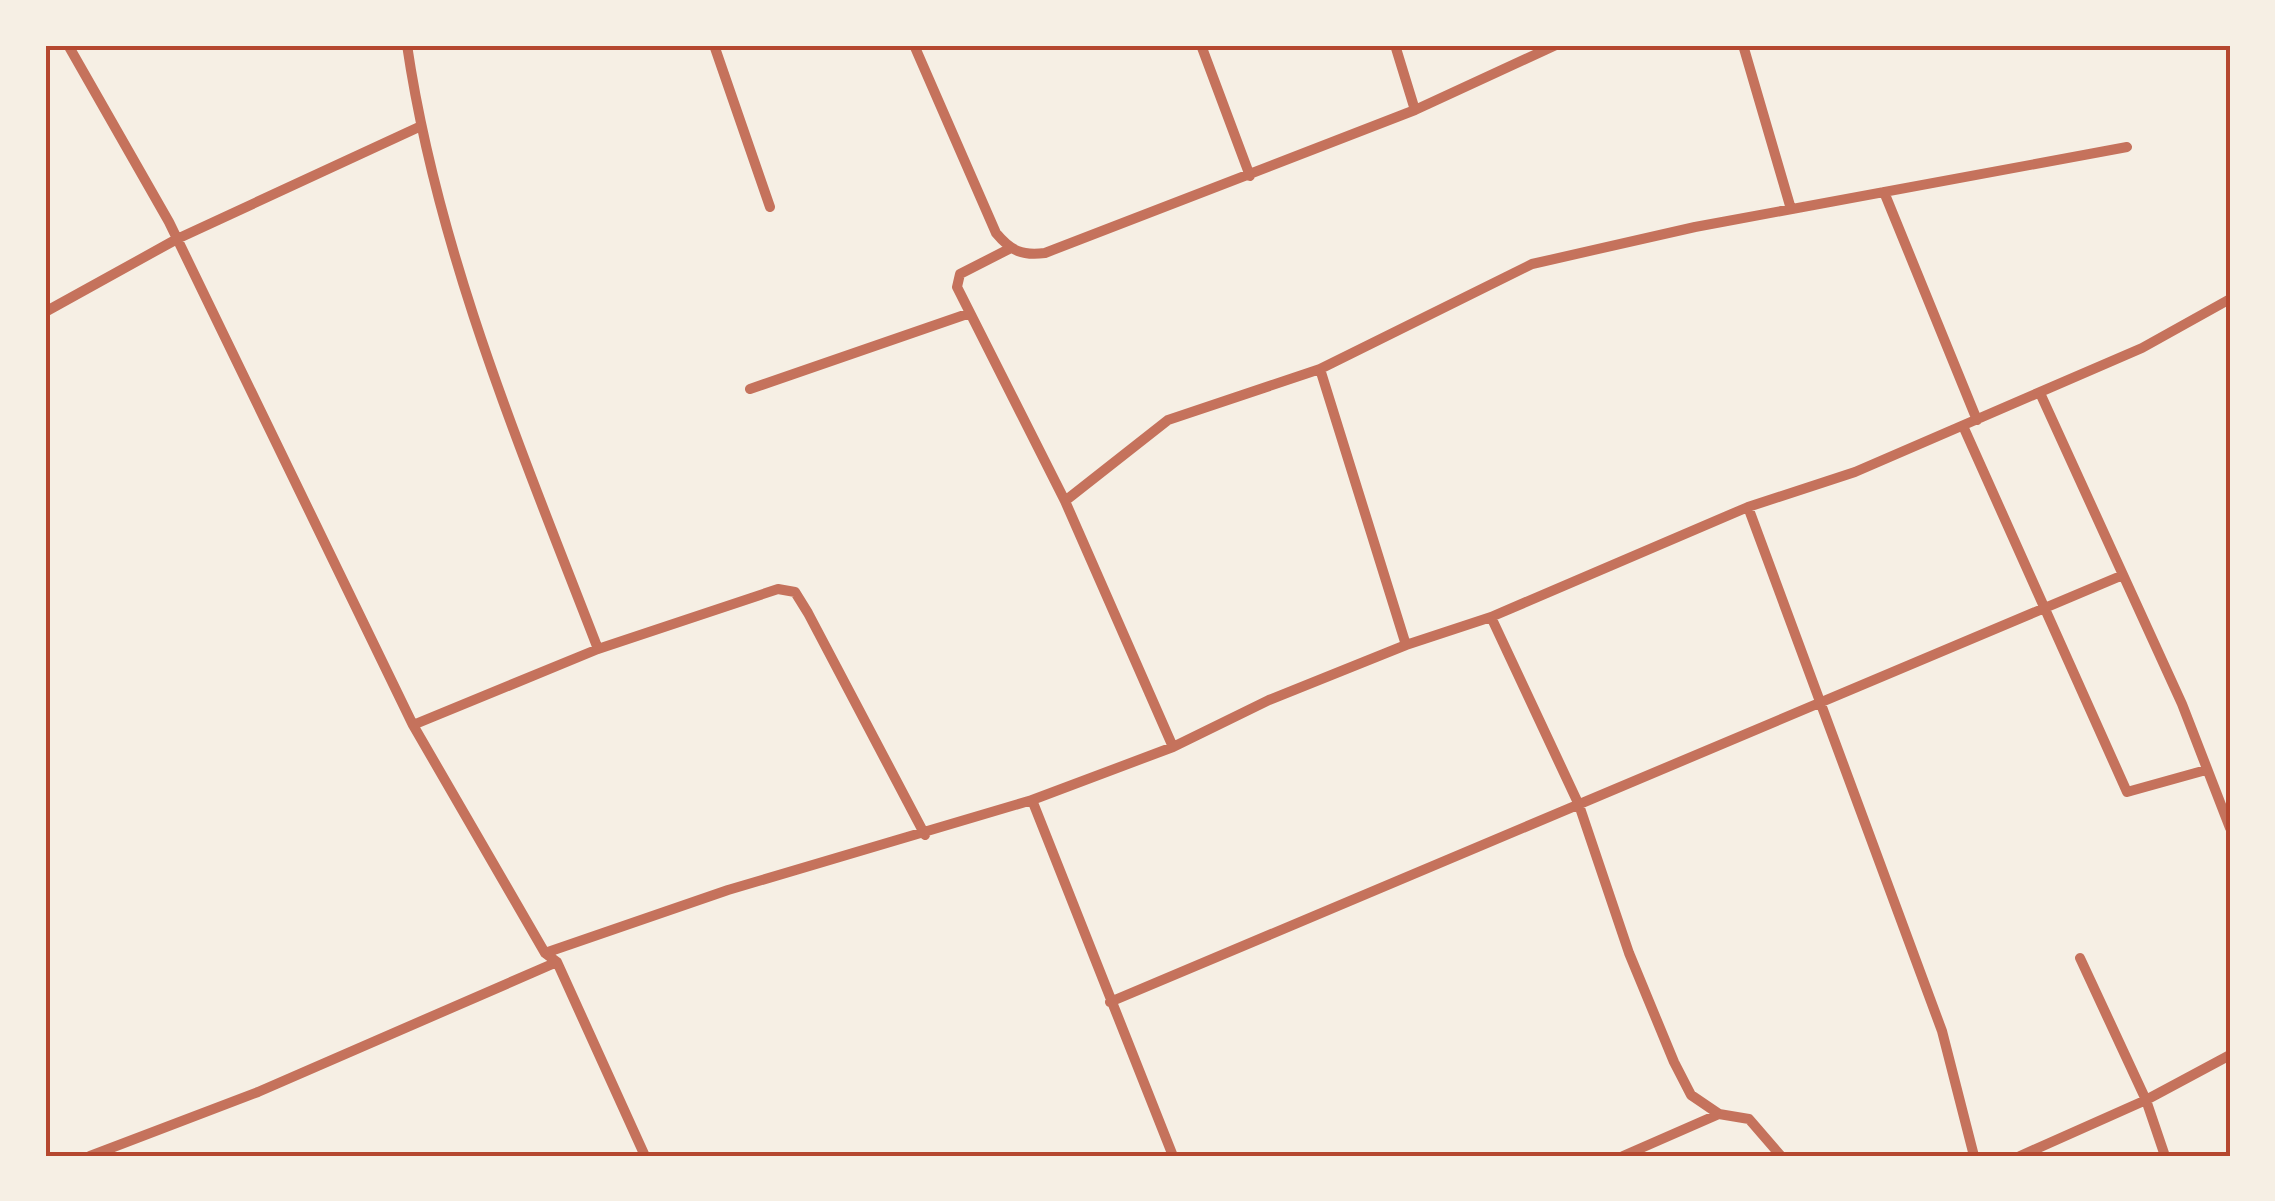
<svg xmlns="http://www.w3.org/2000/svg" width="2275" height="1201" viewBox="0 0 2275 1201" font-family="'Titillium Web',sans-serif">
  <rect width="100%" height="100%" fill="#f6efe4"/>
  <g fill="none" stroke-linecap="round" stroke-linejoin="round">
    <path stroke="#c5725c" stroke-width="10" d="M68,45L169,222L413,725L545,953L557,962L645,1156
      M407,45C438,255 522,452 598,649
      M714,45L770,207
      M914,45L996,233C1011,251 1022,256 1045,253L1415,110L1556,45
      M1201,45L1250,176
      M1395,45L1415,110
      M1743,45L1791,209
      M1884,192L1977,420
      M1009,249L960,274L957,287L1065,501L1173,747
      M45,312L177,239L419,127
      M1320,369L1406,645
      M750,389L970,313
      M2040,393L2182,704L2230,828
      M1963,426L2127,792L2206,770
      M1065,501L1168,420L1320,369L1532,264L1695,227L2127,147
      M1748,507L1942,1031L1974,1156
      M1491,617L1579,805L1629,953L1674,1062L1691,1095L1719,1114L1749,1119L1781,1156
      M413,725L598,649L778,589L795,592L808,613L925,835
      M1032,800L1173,1156
      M545,953L728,890L1032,800L1173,747L1269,700L1406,645L1491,617L1748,507L1855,472L2142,348L2230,299
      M2080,958L2146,1100L2165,1156
      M1110,1002L2123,575
      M90,1156L258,1092L557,962
      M1623,1156L1719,1114
      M2020,1156L2146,1100L2230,1055"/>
  </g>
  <rect width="2275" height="1201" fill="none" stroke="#f6efe4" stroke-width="95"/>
  <rect x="48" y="48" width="2180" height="1106" fill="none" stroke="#b5482f" stroke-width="4"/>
</svg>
